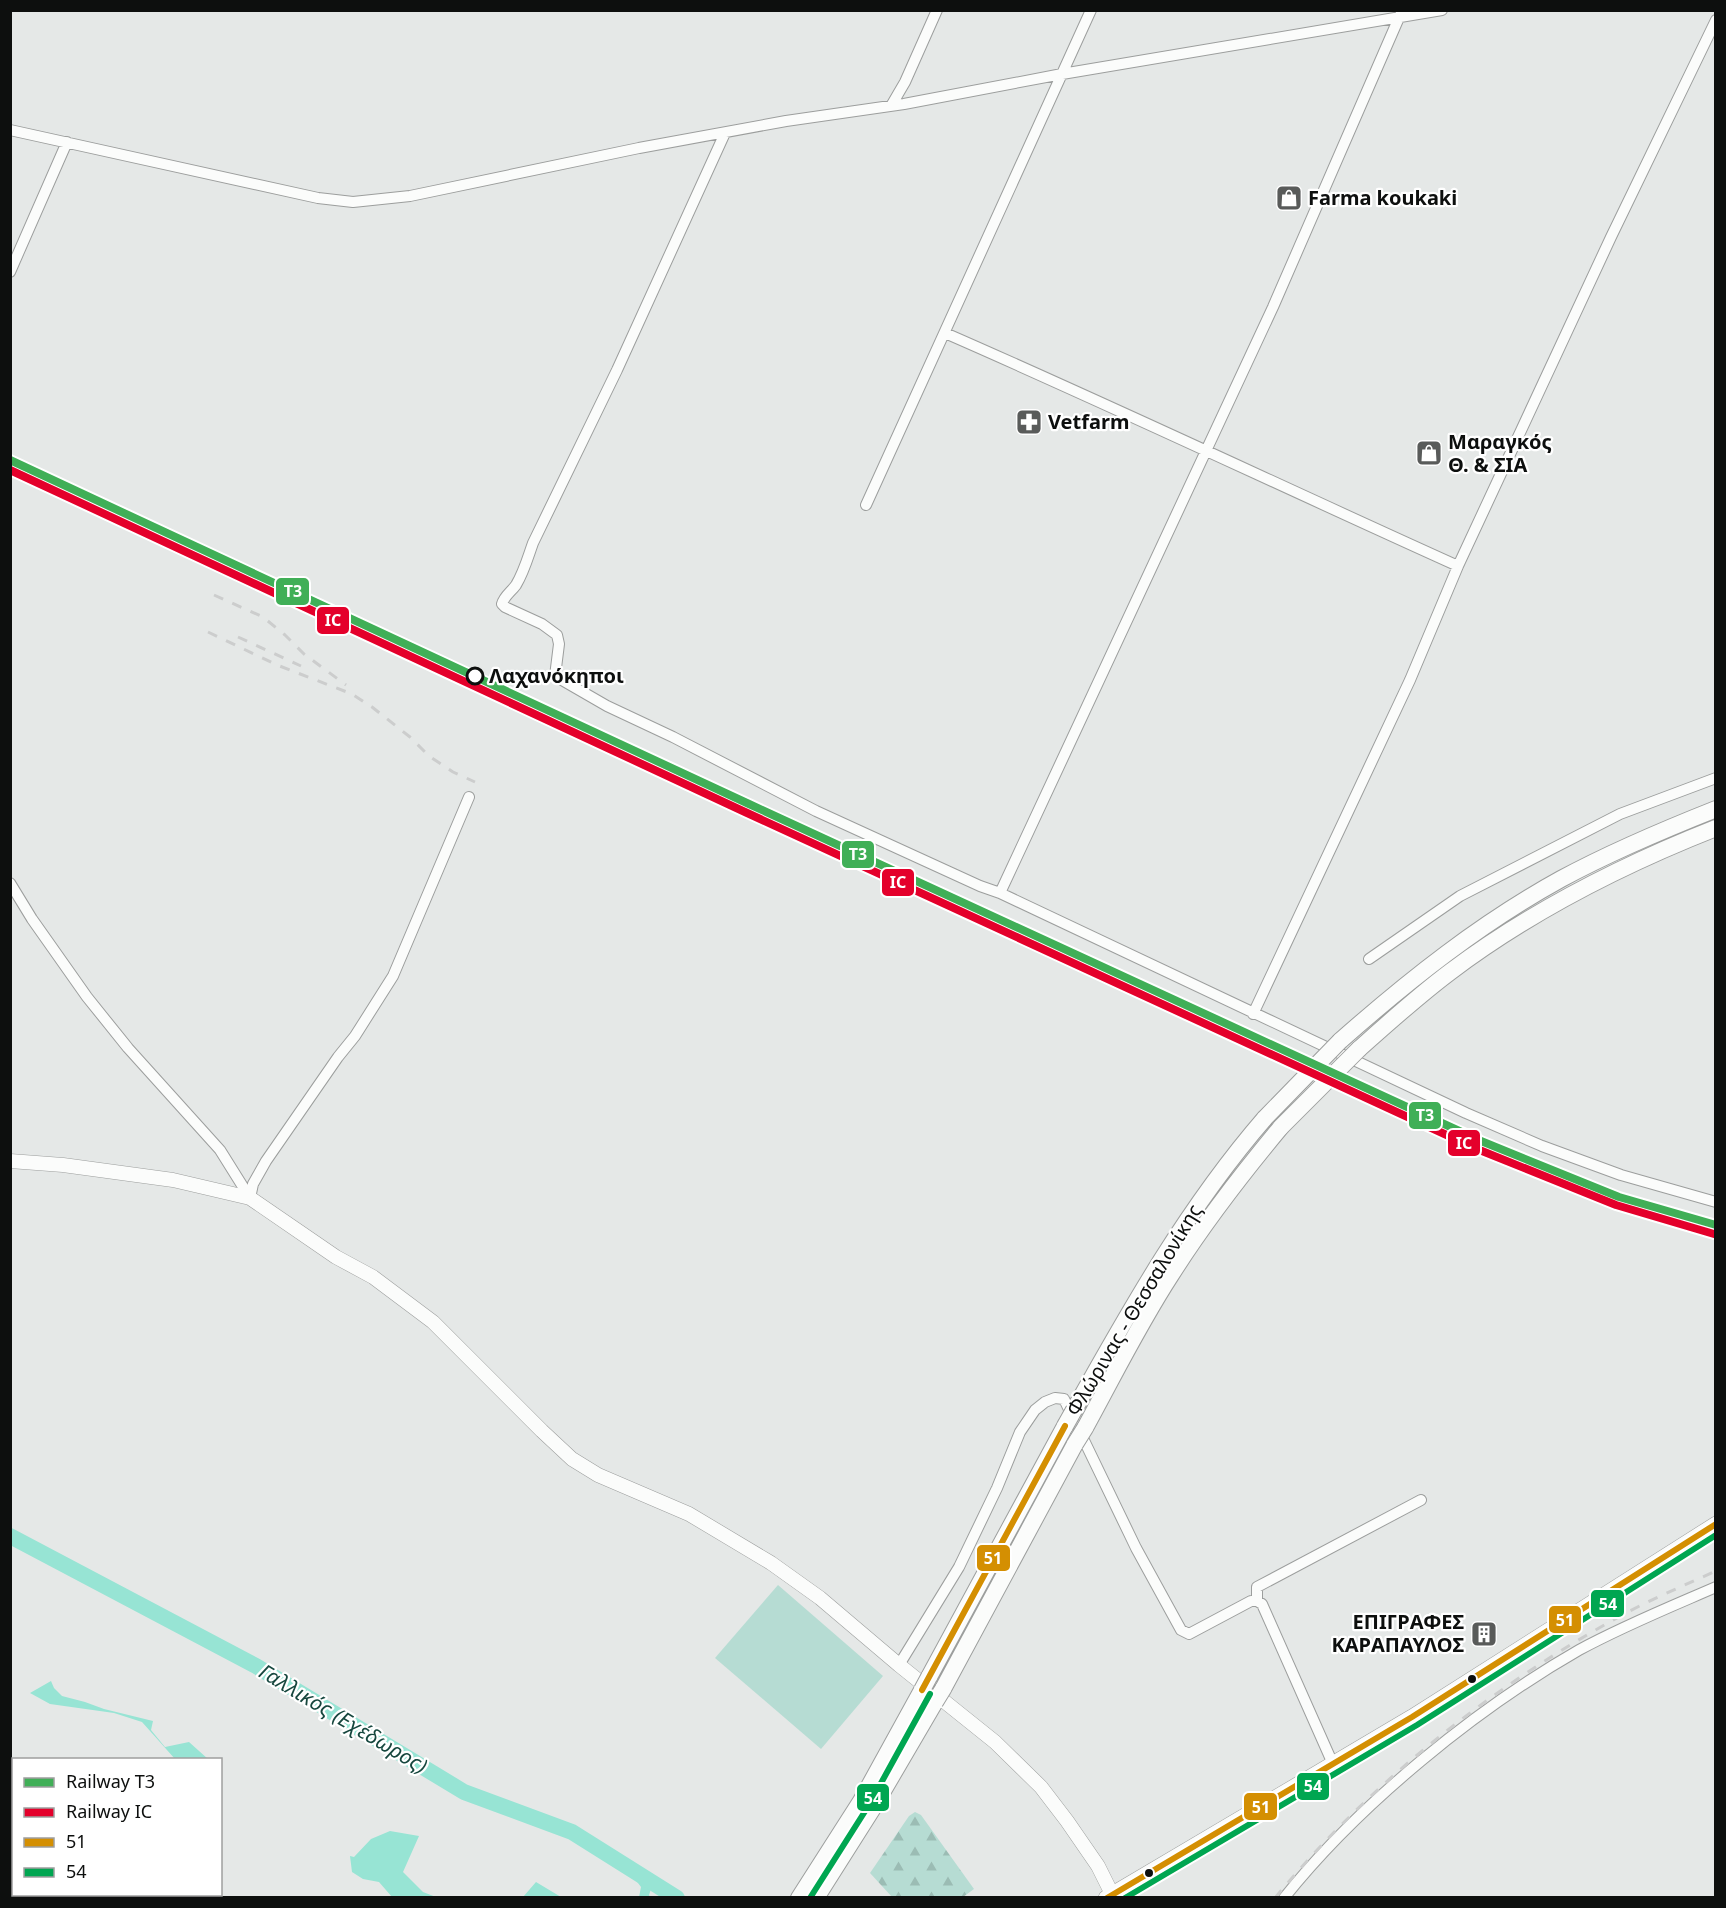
<svg xmlns="http://www.w3.org/2000/svg" width="1726" height="1908" viewBox="0 0 1726 1908" font-family="'Noto Sans',sans-serif">
  <defs>
    <pattern id="forest-firs" width="22" height="20" patternUnits="userSpaceOnUse" patternTransform="scale(1.5)"><rect width="22" height="20" fill="#b6dcd3"/><path d="M5 1l3.5 6h-7zM16 11l3.5 6h-7z" fill="#9bbcb4"/></pattern>
  </defs>
  <rect width="100%" height="100%" fill="#e5e8e7"/>
  <path fill="url(#forest-firs)" d="M915,1812L921,1815L974,1889L963,1897H892L870,1873L909,1816Z"/>
  <path fill="#b6dcd3" d="M778,1585L883,1676L821,1749L715,1658Z"/>
  <path fill="#97e4d4" d="M51,1681L54,1688L62,1696L85,1702L104,1709L153,1721L151,1730L165,1747L189,1742L208,1759H175L142,1722L114,1713L50,1704L30,1693Z
    M390,1831L419,1836L403,1872L423,1892L436,1897H392L379,1882L363,1879L352,1872L350,1856L354,1857L371,1839Z
    M624,1864L651,1889L649,1895L650,1897H639L641,1887Z
    M536,1882L561,1897H523Z"/>
  <g fill="none" stroke-linecap="round" stroke-linejoin="round">
    <path stroke="#97e4d4" stroke-width="16" d="M10,1536L256,1666L464,1792L572,1832L677,1898"/>
    <defs>
      <path id="minor" d="M891,106L905,82L937,10
        M10,130L318,198L353,202L410,196L639,148L786,121L904,104L1062,74L1442,10
        M725,133L617,370L533,543C528,557 524,572 516,585C511,592 504,596 502,604L505,607L542,624L557,635L559,644L555,676L607,706L673,737L816,811L980,886L1000,893L1466,1113L1542,1146L1621,1175L1716,1202
        M10,272L67,142
        M945,333C1117,408 1287,489 1458,566
        M866,505L1091,10
        M10,883L32,919L87,997L128,1048L220,1150L250,1198
        M1000,893L1273,307L1401,13
        M1369,959L1460,896L1620,814L1716,778
        M1253,1014L1410,680L1458,566L1611,237L1716,20
        M250,1198L253,1184L266,1161L338,1057L355,1036L393,976L469,797
        M1080,1432L1136,1548L1181,1630L1189,1634L1251,1601H1257
        M899,1665L959,1567L997,1488L1020,1432L1035,1410L1045,1402L1055,1398L1064,1399L1073,1418
        M1333,1764L1262,1604L1257,1601V1587L1421,1500
        M16,1894L21,1898
        M1284,1898C1359,1804 1476,1709 1579,1650C1623,1626 1670,1607 1716,1587"/>
      <path id="tertiary" d="M10,1161L63,1165L173,1180L250,1198L336,1257L373,1277L433,1322L542,1431L572,1459L598,1475L689,1514L771,1563L820,1598L899,1665L995,1742L1041,1787L1067,1821L1098,1866L1112,1894"/>
      <path id="secondary" d="M1106,1898L1412,1717L1716,1524"/>
      <path id="primary" d="M1340,1041C1409,980 1481,923 1561,879C1611,852 1663,830 1716,809
        M1359,1049C1388,1023 1418,996 1450,972C1531,911 1622,865 1716,828
        M1074,1410C1131,1308 1188,1207 1265,1118
        M1085,1428C1113,1377 1139,1324 1171,1275C1204,1223 1241,1175 1281,1127
        M929,1677L1065,1426
        M943,1689L1075,1444
        M799,1898L861,1801L922,1690
        M816,1898L873,1808L935,1702"/>
    </defs>
    <use href="#minor" stroke="#9c9e9d" stroke-width="12"/>
    <use href="#tertiary" stroke="#9c9e9d" stroke-width="15"/>
    <use href="#secondary" stroke="#9c9e9d" stroke-width="16"/>
    <use href="#primary" stroke="#9c9e9d" stroke-width="18"/>
    <use href="#minor" stroke="#fbfcfb" stroke-width="10"/>
    <use href="#tertiary" stroke="#fbfcfb" stroke-width="14"/>
    <use href="#secondary" stroke="#fbfcfb" stroke-width="15"/>
    <use href="#primary" stroke="#fbfcfb" stroke-width="16"/>
    <path stroke="#cccdcd" stroke-width="3" stroke-dasharray="10 10" stroke-linecap="butt" d="M214,595L263,617L285,635L304,654L346,685
      M208,632L277,665L352,694L372,707L410,737L429,756L453,772L475,782
      M238,637L301,666
      M1275,1898C1371,1782 1492,1686 1624,1614C1654,1598 1685,1585 1716,1571"/>
    <defs>
      <path id="primary-bridge" d="M1265,1118L1340,1041
        M1281,1127L1359,1049
        M1065,1426L1074,1410
        M1075,1444L1085,1428
        M922,1690L929,1677
        M935,1702L943,1689"/>
    </defs>
    <use href="#primary-bridge" stroke="#9c9e9d" stroke-width="18" stroke-linecap="butt"/>
    <use href="#primary-bridge" stroke="#fbfcfb" stroke-width="16"/>
    <defs>
      <path id="bus-1" d="M922,1690L1065,1426
        M1107,1898L1412,1717L1716,1524"/>
      <path id="bus-2" d="M810,1898L869,1805L930,1694
        M1125,1898L1417,1725L1716,1535"/>
    </defs>
    <use href="#bus-1" stroke="#fff" stroke-width="10"/>
    <use href="#bus-2" stroke="#fff" stroke-width="10"/>
    <use href="#bus-1" stroke="#d48f02" stroke-width="6"/>
    <use href="#bus-2" stroke="#00a651" stroke-width="6"/>
    <defs>
      <path id="rail-1" d="M10,460L749,804L1481,1141L1619,1197L1716,1225"/>
      <path id="rail-2" d="M10,470L745,812L1477,1149L1616,1205L1714,1234"/>
    </defs>
    <use href="#rail-1" stroke="#fff" stroke-width="12"/>
    <use href="#rail-2" stroke="#fff" stroke-width="12"/>
    <use href="#rail-1" stroke="#40af57" stroke-width="8"/>
    <use href="#rail-2" stroke="#e4002b" stroke-width="8"/>
  </g>
  <defs>
    <symbol id="shop-square" viewBox="-11 -11 22 22"><rect x="-9" y="-9" width="18" height="18" rx="4" fill="#595b5a" stroke="#fff"/><path d="M-5-2.5h2.3a2.7 3.5 0 0 1 5.4 0H5L5.5 6h-11ZM-1.5-2.5h3a1.5 2.3 0 0 0-3 0Z" fill="#fff"/></symbol>
    <symbol id="pharmacy-square" viewBox="-11 -11 22 22"><rect x="-9" y="-9" width="18" height="18" rx="4" fill="#595b5a" stroke="#fff"/><path d="M-2-6h4v4h4v4h-4v4h-4v-4h-4v-4h4Z" fill="#fff"/></symbol>
    <symbol id="building-square" viewBox="-11 -11 22 22"><rect x="-9" y="-9" width="18" height="18" rx="4" fill="#595b5a" stroke="#fff"/><path d="M-4-6H4V6H1V3H-1V6H-4ZM-2.5-4.3h1.7v1.8h-1.7ZM.8-4.3h1.7v1.8H.8ZM-2.5-1h1.7V.8h-1.7ZM.8-1h1.7V.8H.8Z" fill="#fff"/></symbol>
  </defs>
  <g fill-rule="evenodd">
    <use href="#shop-square" x="1274" y="183" width="30" height="30"/>
    <use href="#pharmacy-square" x="1014" y="407" width="30" height="30"/>
    <use href="#shop-square" x="1414" y="438" width="30" height="30"/>
    <use href="#building-square" x="1469" y="1619" width="30" height="30"/>
  </g>
  <circle fill="#fff" stroke="#0d0f0e" stroke-width="3" cx="475" cy="676" r="8"/>
  <g fill="#0d0f0e" stroke="#fff" stroke-width="2">
    <circle cx="1472" cy="1679" r="5"/>
    <circle cx="1149" cy="1873" r="5"/>
  </g>
  <g text-anchor="middle" stroke-width="4.5" stroke-linejoin="round" paint-order="stroke">
    <g font-size="20" font-weight="bold" fill="#0d0f0e" stroke="#fff" text-anchor="start">
      <text x="1308" y="205">Farma koukaki</text>
      <text x="1048" y="429">Vetfarm</text>
      <text x="1448" y="449">Μαραγκός<tspan x="1448" dy="23">Θ. &amp; ΣΙΑ</tspan></text>
      <text x="1464" y="1629" text-anchor="end">ΕΠΙΓΡΑΦΕΣ<tspan x="1464" dy="23">ΚΑΡΑΠΑΥΛΟΣ</tspan></text>
    </g>
    <g font-size="20" font-weight="bold" fill="#0d0f0e" stroke="#fff" text-anchor="start">
      <text x="489" y="683">Λαχανόκηποι</text>
    </g>
    <g font-size="20" fill="#0d0f0e" stroke="#fff">
      <text transform="translate(1134 1310) rotate(-59)" y="7">Φλώρινας - Θεσσαλονίκης</text>
    </g>
    <g font-size="21" font-style="italic" fill="#16473e" stroke="#fff">
      <text transform="translate(343 1719) rotate(31)" y="7">Γαλλικός (Εχέδωρος)</text>
    </g>
  </g>
  <g stroke="#fff" stroke-width="2">
    <rect x="275" y="577" width="35" height="29" rx="6" fill="#40af57"/>
    <rect x="316" y="606" width="34" height="29" rx="6" fill="#e4002b"/>
    <rect x="841" y="840" width="34" height="29" rx="6" fill="#40af57"/>
    <rect x="881" y="868" width="34" height="29" rx="6" fill="#e4002b"/>
    <rect x="1408" y="1101" width="34" height="29" rx="6" fill="#40af57"/>
    <rect x="1447" y="1129" width="34" height="28" rx="6" fill="#e4002b"/>
    <rect x="976" y="1544" width="35" height="28" rx="6" fill="#d48f02"/>
    <rect x="1590" y="1589" width="35" height="29" rx="6" fill="#00a651"/>
    <rect x="1548" y="1605" width="34" height="29" rx="6" fill="#d48f02"/>
    <rect x="1296" y="1772" width="34" height="29" rx="6" fill="#00a651"/>
    <rect x="856" y="1783" width="34" height="29" rx="6" fill="#00a651"/>
    <rect x="1243" y="1792" width="35" height="29" rx="6" fill="#d48f02"/>
  </g>
  <g font-size="16" text-anchor="middle" font-weight="bold" fill="#fff">
    <text x="293" y="597">T3</text>
    <text x="333" y="626">IC</text>
    <text x="858" y="860">T3</text>
    <text x="898" y="888">IC</text>
    <text x="1425" y="1121">T3</text>
    <text x="1464" y="1149">IC</text>
    <text x="993" y="1564">51</text>
    <text x="1608" y="1610">54</text>
    <text x="1565" y="1626">51</text>
    <text x="1313" y="1792">54</text>
    <text x="873" y="1804">54</text>
    <text x="1261" y="1813">51</text>
  </g>
  <rect width="1726" height="1908" fill="none" stroke="#0d0f0e" stroke-width="24"/>
  <rect x="12" y="1758" width="210" height="138" fill="#ffffff" stroke="#9e9f9f" stroke-width="1.5"/>
  <rect x="24" y="1778" width="30" height="9" fill="#40af57" stroke="#9e9f9f" stroke-width="1.5"/>
  <text x="66" y="1788" font-size="18" fill="#0d0f0e">Railway T3</text>
  <rect x="24" y="1808" width="30" height="9" fill="#e4002b" stroke="#9e9f9f" stroke-width="1.5"/>
  <text x="66" y="1818" font-size="18" fill="#0d0f0e">Railway IC</text>
  <rect x="24" y="1838" width="30" height="9" fill="#d48f02" stroke="#9e9f9f" stroke-width="1.5"/>
  <text x="66" y="1848" font-size="18" fill="#0d0f0e">51</text>
  <rect x="24" y="1868" width="30" height="9" fill="#00a651" stroke="#9e9f9f" stroke-width="1.5"/>
  <text x="66" y="1878" font-size="18" fill="#0d0f0e">54</text>
</svg>
